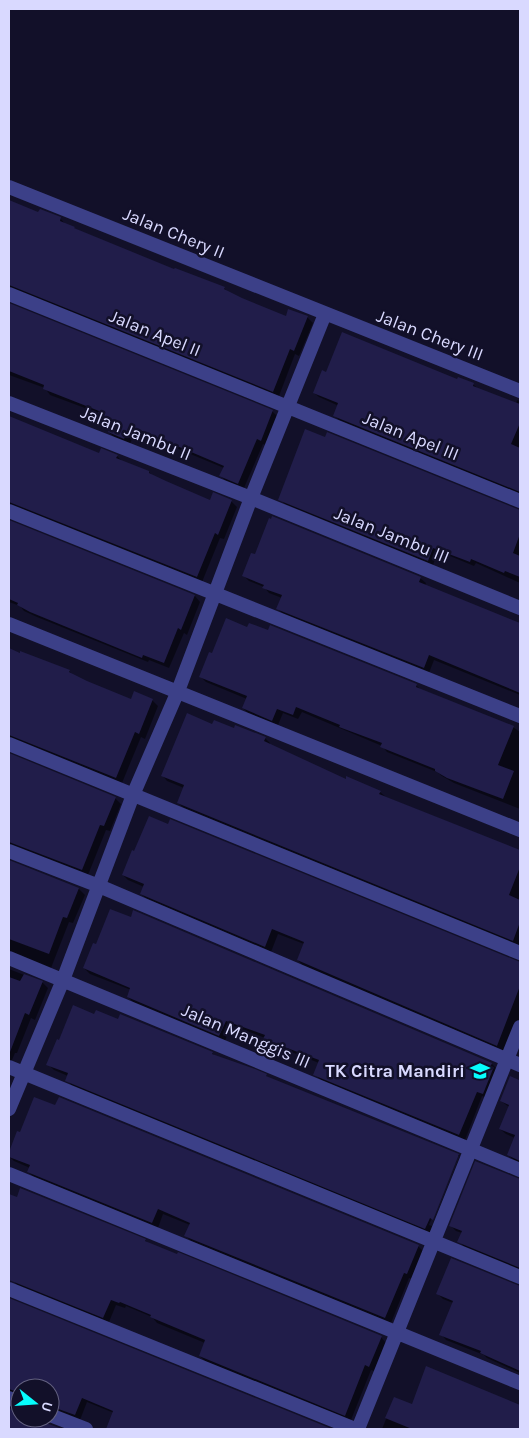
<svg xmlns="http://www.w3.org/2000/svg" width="529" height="1438" viewBox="0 0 529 1438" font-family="Karla,sans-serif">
  <rect width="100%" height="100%" fill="#121029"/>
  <path fill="#0007" d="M9,202L39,214L60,218L66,225L175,271L224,288L229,293L286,318L307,317L313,323L299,356L295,354L279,396L9,294Z
    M9,305L272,411L278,417L266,445L263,444L244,488L227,482L221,476L224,468L135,431L130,444L115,438L109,432L113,422L101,414L50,395L45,388L9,375Z
    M327,373L458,380L473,384L478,389L516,404L517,400L520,401V494L339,420L335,416L339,406L319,397L314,393Z
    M9,418L100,455L117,456L123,462L149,472L154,477L211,501H231L237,507L224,539L220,538L202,582L9,511Z
    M280,499L520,510V583L476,563L474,566L438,551L433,565L285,504Z
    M9,522L195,596L200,602L187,635L184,633L169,668L149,660L148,662L37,617L24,611L20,606L9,602Z
    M244,576L420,578L426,583L425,586L520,624V695L434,660L429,673L283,614L278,609L282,598L269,593L264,587L249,581Z
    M248,628L416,685L422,691L513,727L520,732V809L454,783L442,776L437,772L387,752L382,746L302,712L298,719L283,713L278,725L249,714L243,708L247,699L206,682L201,677L213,654Z
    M9,649L69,671L74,676L131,701L152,700L158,706L145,739L141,737L122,783L9,744Z
    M213,725L265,738L270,743V745L346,780L380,792L386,797L518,850L520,849V946L184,808L178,803L184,788L167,781L162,775Z
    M9,755L115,798L121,804L110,831L106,830L88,875L9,851Z
    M9,862L79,889L85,895L73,923L69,922L51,968L9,958Z
    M123,875L520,963V1025L504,1051L303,966L298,960L304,944L278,934L271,952L147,899L141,894L144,887L128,880Z
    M84,968L492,1064L497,1069L489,1099L482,1096L465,1140L321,1080L315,1075L319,1063L271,1044L265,1038L231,1025L225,1041L134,1003L128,997L131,990L90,974Z
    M9,969L42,982L48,988L35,1020L31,1018L17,1053H15L9,1067Z
    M95,1015L212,1053L215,1056L266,1076L269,1078L459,1155L460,1156H457L429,1225L432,1226L460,1156L464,1161L431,1233L72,1086L67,1080L68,1076L54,1070L48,1064L60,1042Z
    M510,1078L520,1082V1163L514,1160L508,1155L515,1138L506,1134L500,1129L509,1107L501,1101Z
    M18,1132L418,1246L424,1252L413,1279L409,1278L391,1323L191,1241L186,1236L190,1225L163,1214L158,1228L34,1177L28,1172L30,1168L14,1161L9,1156Z
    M520,1179V1270L464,1247L459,1241L462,1233L456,1231L451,1226L517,1180Z
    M9,1195L145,1240L148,1243L381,1337L386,1343L375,1371L371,1370L351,1420L206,1362L200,1356L205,1343L157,1323L152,1317L126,1306L125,1308L116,1305L109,1322L18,1286L13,1280L17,1270L9,1267Z
    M516,1286H520V1373L487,1358L484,1355L446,1340L441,1334L453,1303L443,1299L438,1294Z
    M9,1299L329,1429H107L114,1413L87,1402L80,1420L50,1414V1388H20V1396L9,1397Z
    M427,1368L520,1406V1429H382L394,1399L412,1406Z
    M9,1409L20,1413V1418H48L47,1425L59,1429H9Z"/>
  <path fill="#211d4a" d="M9,200L38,212L40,209L61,217L60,221L75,227L74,228L174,269L175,268L225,287L224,289L242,298L286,316L288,309L308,316L294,351L290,349L273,392L9,285Z
    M9,303L273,410L261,441L257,439L238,484L219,476L224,466L130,426L124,439L108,432L113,420L98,413L99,411L43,389L44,385L9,371Z
    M342,332L457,379L458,377L474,383L473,386L520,404V423L511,444L520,448V492L333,416L338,403L313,393L322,370L326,372Z
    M9,416L99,453L101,448L118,455L116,458L149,471V473L166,481L210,500L213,492L232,500L218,535L215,533L197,577L9,502Z
    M305,429L325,437L327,432L520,510V534L513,553L520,556V577L505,571L504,573L471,559L470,562L433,548L428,561L278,500Z
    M272,516L421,577L419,582L520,623V693L429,655L424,668L276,609L282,595L262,588L264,585L242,576L251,553L255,554L269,518L271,519Z
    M9,520L195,595L181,630L178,628L164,663L143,655L142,658L30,612L17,605L18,603L9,599Z
    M226,618L247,627L249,623L268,630L270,625L417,684L416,687L514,726L498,765L514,771L503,799L447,778L435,771V769L380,747L382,743L339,727L340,725L296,707L293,715L277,709L272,721L242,708L247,696L199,677L209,652L212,653Z
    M9,648L20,653V651L70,670L69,672L87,681L131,699L134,691L153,699L139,734L135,732L116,778L9,735Z
    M187,713L212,724L214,720L234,728L235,725L266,737L264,741L346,779V776L381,791L379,794L520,850V867L509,895L520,900V922L513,941L177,803L184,785L161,776Z
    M9,753L116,797L104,826L100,825L82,870L9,842Z
    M149,816L168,824L170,819L520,962V986L497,1046L297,960L304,942L272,929L265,947L140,894L144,884L122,875L132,850L134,851Z
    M9,860L79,888L67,918L63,917L49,954L9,939Z
    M110,909L131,917L133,910L492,1063L490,1068L493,1069L483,1094L477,1092L459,1135L313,1075L319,1060L263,1039L265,1035L226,1021L219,1036L127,997L130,988L83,968L93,943L96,944Z
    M24,974L43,981L29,1015L25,1013L10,1052L9,977L20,981Z
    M73,1005L94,1014L96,1010L118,1019L120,1014L213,1052L212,1054L255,1069L267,1074L266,1076L459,1154L433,1220L430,1218L425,1229L65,1081L68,1073L46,1065L57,1039L59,1040Z
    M510,1076L519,1080L520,1079V1161L507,1155L515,1135L499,1129L509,1105L500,1101Z
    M34,1097L55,1105L59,1097L419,1245L407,1274L404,1273L385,1318L184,1236L190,1223L158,1209L152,1223L27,1172L30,1165L9,1157V1152L17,1131L20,1132Z
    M475,1161L520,1179V1268L457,1242L462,1231L449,1226Z
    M20,1188L146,1239L145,1241L177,1254L178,1252L382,1336L369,1367L365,1365L345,1416L199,1356L205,1340L150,1317L151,1315L120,1302L119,1303L111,1300L103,1318L9,1280V1194L17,1197Z
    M451,1258L520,1286V1371L480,1353L481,1351L439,1335L453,1301L436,1294Z
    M9,1298L332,1429H106L113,1411L82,1398L75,1415L50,1406V1388H20V1393L9,1389Z
    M426,1366L520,1405V1429H412L385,1418L394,1397L412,1404Z
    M9,1408L20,1412V1418H42L46,1423L62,1429H9Z"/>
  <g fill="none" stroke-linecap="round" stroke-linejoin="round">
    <path stroke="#3c4088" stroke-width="14" d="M9,187L520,391
      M9,294L520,501
      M9,403L251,498L520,608
      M9,511L520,716
      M9,624L520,830
      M9,744L520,953
      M9,851L99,886L520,1065
      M9,958L520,1170
      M9,1067L520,1277
      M9,1109L63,980L133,795L178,691L251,498L325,314
      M9,1174L520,1383
      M9,1289L355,1429
      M9,1398L20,1403
      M50,1415L86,1429
      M358,1429L520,1027"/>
  </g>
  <defs>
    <symbol id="school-bare" viewBox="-9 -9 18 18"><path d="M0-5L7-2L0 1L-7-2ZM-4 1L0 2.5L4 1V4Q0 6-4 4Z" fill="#06fdfd" stroke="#121029" stroke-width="2.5" paint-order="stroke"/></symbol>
  </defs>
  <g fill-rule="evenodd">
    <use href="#school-bare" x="466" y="1057" width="28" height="28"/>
  </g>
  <g text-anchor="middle" stroke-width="5" stroke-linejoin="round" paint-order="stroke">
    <g font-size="18" fill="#d9d9ff" stroke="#121029">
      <text transform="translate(174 233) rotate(22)" y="6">Jalan Chery II</text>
      <text transform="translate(155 333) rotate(22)" y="6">Jalan Apel II</text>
      <text transform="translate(430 335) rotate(21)" y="6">Jalan Chery III</text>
      <text transform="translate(136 433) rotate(22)" y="6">Jalan Jambu II</text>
      <text transform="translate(411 436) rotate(22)" y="6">Jalan Apel III</text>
      <text transform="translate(392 535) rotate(22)" y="6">Jalan Jambu III</text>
      <text transform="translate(246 1036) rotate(23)" y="6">Jalan Manggis III</text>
    </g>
    <g font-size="18" font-weight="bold" fill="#d9d9ff" stroke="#121029" text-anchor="end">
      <text x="465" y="1077">TK Citra Mandiri</text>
    </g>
  </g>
  <rect width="529" height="1438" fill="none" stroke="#d9d9ff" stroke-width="20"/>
  <g transform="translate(35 1403) rotate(107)"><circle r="24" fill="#121029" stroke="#62607f"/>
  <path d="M0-4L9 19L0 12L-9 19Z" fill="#06fdfd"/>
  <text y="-8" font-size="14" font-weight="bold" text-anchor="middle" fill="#d9d9ff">U</text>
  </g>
</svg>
